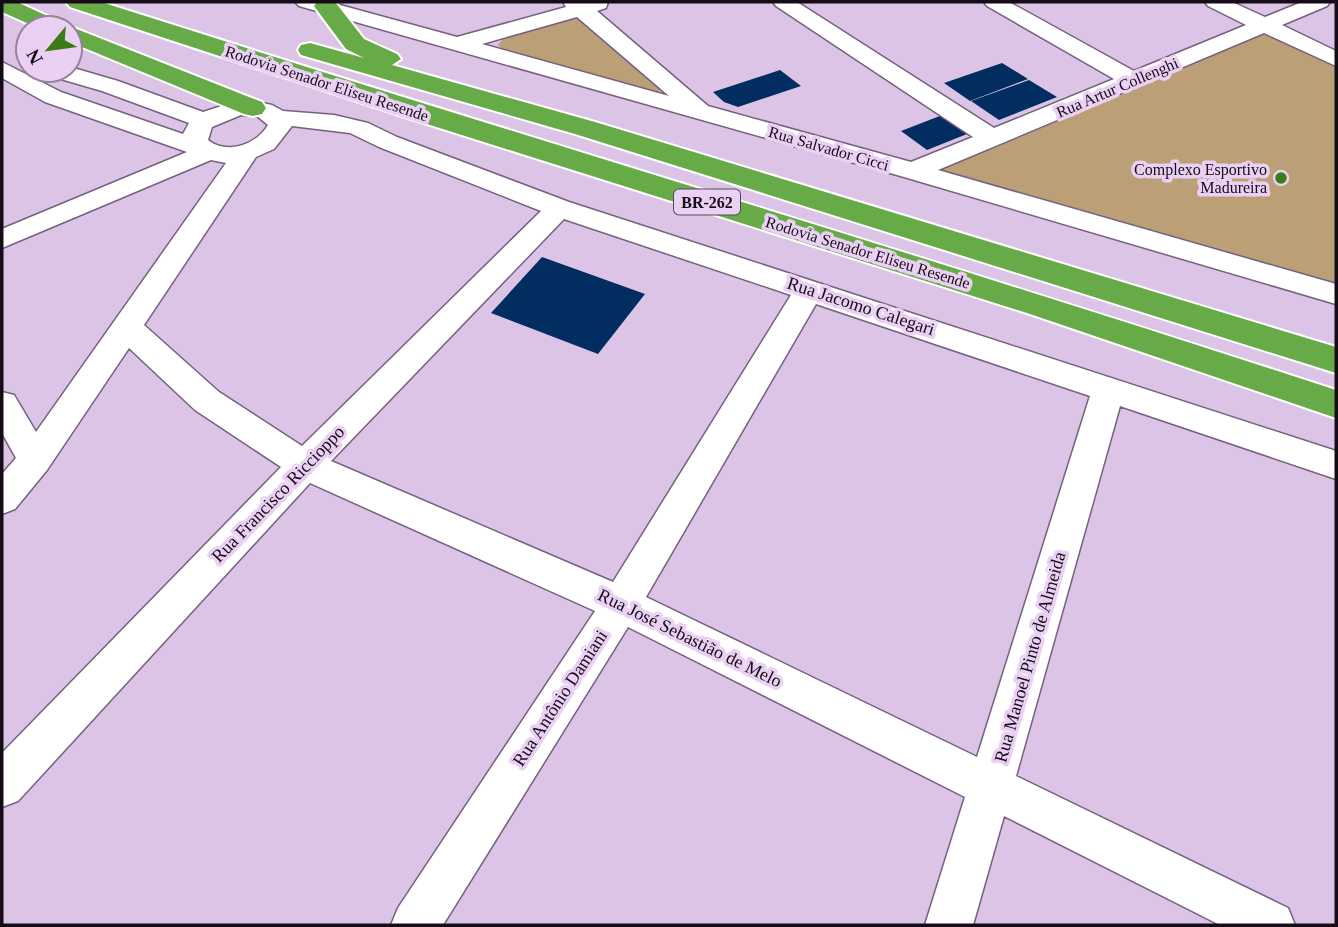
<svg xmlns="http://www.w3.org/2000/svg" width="1338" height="927" viewBox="0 0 1338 927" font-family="Georgia,serif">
  <rect width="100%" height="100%" fill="#dcc4e6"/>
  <path fill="#ba9f77" d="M570,19H584L662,85L659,92L504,50L498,45L503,39Z
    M1266,29L1336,63V284L936,169Z"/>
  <path fill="#022d61" d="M1002,63L1028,79L970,101L944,83Z
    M780,70L801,86L738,107L724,102L713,92Z
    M1029,80L1057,97L999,120L971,101Z
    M945,114L972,132L927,150L901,131Z
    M542,257L645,294L598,354L491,313Z"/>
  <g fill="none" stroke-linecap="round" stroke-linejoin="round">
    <defs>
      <path id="street" d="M295,2H329L457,37L566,7L563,2H608L606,8L597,11L708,106L911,162L973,137L776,6L773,2H797L994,128L1114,79L987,6L984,2H1009L1134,71L1246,25L1208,6L1205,2H1232L1265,17L1302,2H1330L1327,6L1282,25L1336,51V66L1264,33L938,170L1336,284V304L904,177L299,6ZM577,17L669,96L482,44Z
        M2,62L61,92L183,134L189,123L102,91L47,75L43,70H70V67L118,81L203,112L234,102L253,101L272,105L283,111L334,115L368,123L397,137L569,202L1336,451V479L1120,406L1016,776L1288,908L1295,925H1220L1004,816L973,925H925L965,797L628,627L443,925H391L398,908L595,611L310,483L18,801L2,807V753L281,467L195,410L129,348L47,470L15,509L2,514V474L16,458L2,433V392L14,395L36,432L226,163L211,160L2,248V229L187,152L45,102L2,78ZM241,115L257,116L268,125C256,145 227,155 208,140L212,127ZM292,126L350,133L379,147L541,211L302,446L219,392L144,325L256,157L274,149ZM564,219L791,295L613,582L331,461ZM816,304L1090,396L977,757L646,597Z"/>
      <path id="highway" d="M2,2H17L69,26L262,102L266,108L262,114L253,116L244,114L70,42V28H38L2,12Z
        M66,2H101C512,133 926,256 1336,390V418L1027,313L411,119L70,7Z
        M317,2H335L364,39L397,54L401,59L392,65L595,122L1336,347V373L575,134L301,55L298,50L301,45L310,43L364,58L346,49L314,6Z"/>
    </defs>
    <use href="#street" stroke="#76607e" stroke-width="3"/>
    <use href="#highway" stroke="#fff" stroke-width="4"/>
    <use href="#street" fill="#fff" fill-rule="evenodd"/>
    <use href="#highway" fill="#67aa48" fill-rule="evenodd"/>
  </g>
  <circle fill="#3d7b18" stroke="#ead1f3" stroke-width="2.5" cx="1281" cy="178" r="7"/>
  <g text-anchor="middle" stroke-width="7" stroke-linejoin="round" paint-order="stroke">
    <g font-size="16" fill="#150c18" stroke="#ead1f3">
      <text transform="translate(327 83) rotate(18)" y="6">Rodovia Senador Eliseu Resende</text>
      <text transform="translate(1117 87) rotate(-23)" y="6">Rua Artur Collenghi</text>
      <text transform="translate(829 148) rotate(16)" y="6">Rua Salvador Cicci</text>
      <text transform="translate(868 252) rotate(17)" y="6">Rodovia Senador Eliseu Resende</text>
    </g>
    <g font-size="16" fill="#150c18" stroke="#ead1f3" text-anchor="end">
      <text x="1267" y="175">Complexo Esportivo<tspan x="1267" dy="18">Madureira</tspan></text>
    </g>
    <rect fill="#ead1f3" stroke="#55475a" stroke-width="2" x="674" y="189.5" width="66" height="25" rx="5"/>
    <g font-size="16" font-weight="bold" fill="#150c18">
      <text x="707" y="208">BR-262</text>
    </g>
    <g font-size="18" fill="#150c18" stroke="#ead1f3">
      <text transform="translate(861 306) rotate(18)" y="6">Rua Jacomo Calegari</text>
      <text transform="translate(278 494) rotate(-46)" y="6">Rua Francisco Riccioppo</text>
      <text transform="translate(690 638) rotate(26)" y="6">Rua José Sebastião de Melo</text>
      <text transform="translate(1030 657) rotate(-74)" y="6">Rua Manoel Pinto de Almeida</text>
      <text transform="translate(560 698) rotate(-57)" y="6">Rua Antônio Damiani</text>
    </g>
  </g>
  <rect width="1338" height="927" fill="none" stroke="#150c18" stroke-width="7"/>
  <g transform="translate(49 49) rotate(241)"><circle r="33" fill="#ead1f3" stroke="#95829b" stroke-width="2"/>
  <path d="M0-5L12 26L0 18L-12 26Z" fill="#3d7b18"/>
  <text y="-10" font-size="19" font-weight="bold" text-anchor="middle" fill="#150c18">N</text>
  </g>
</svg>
